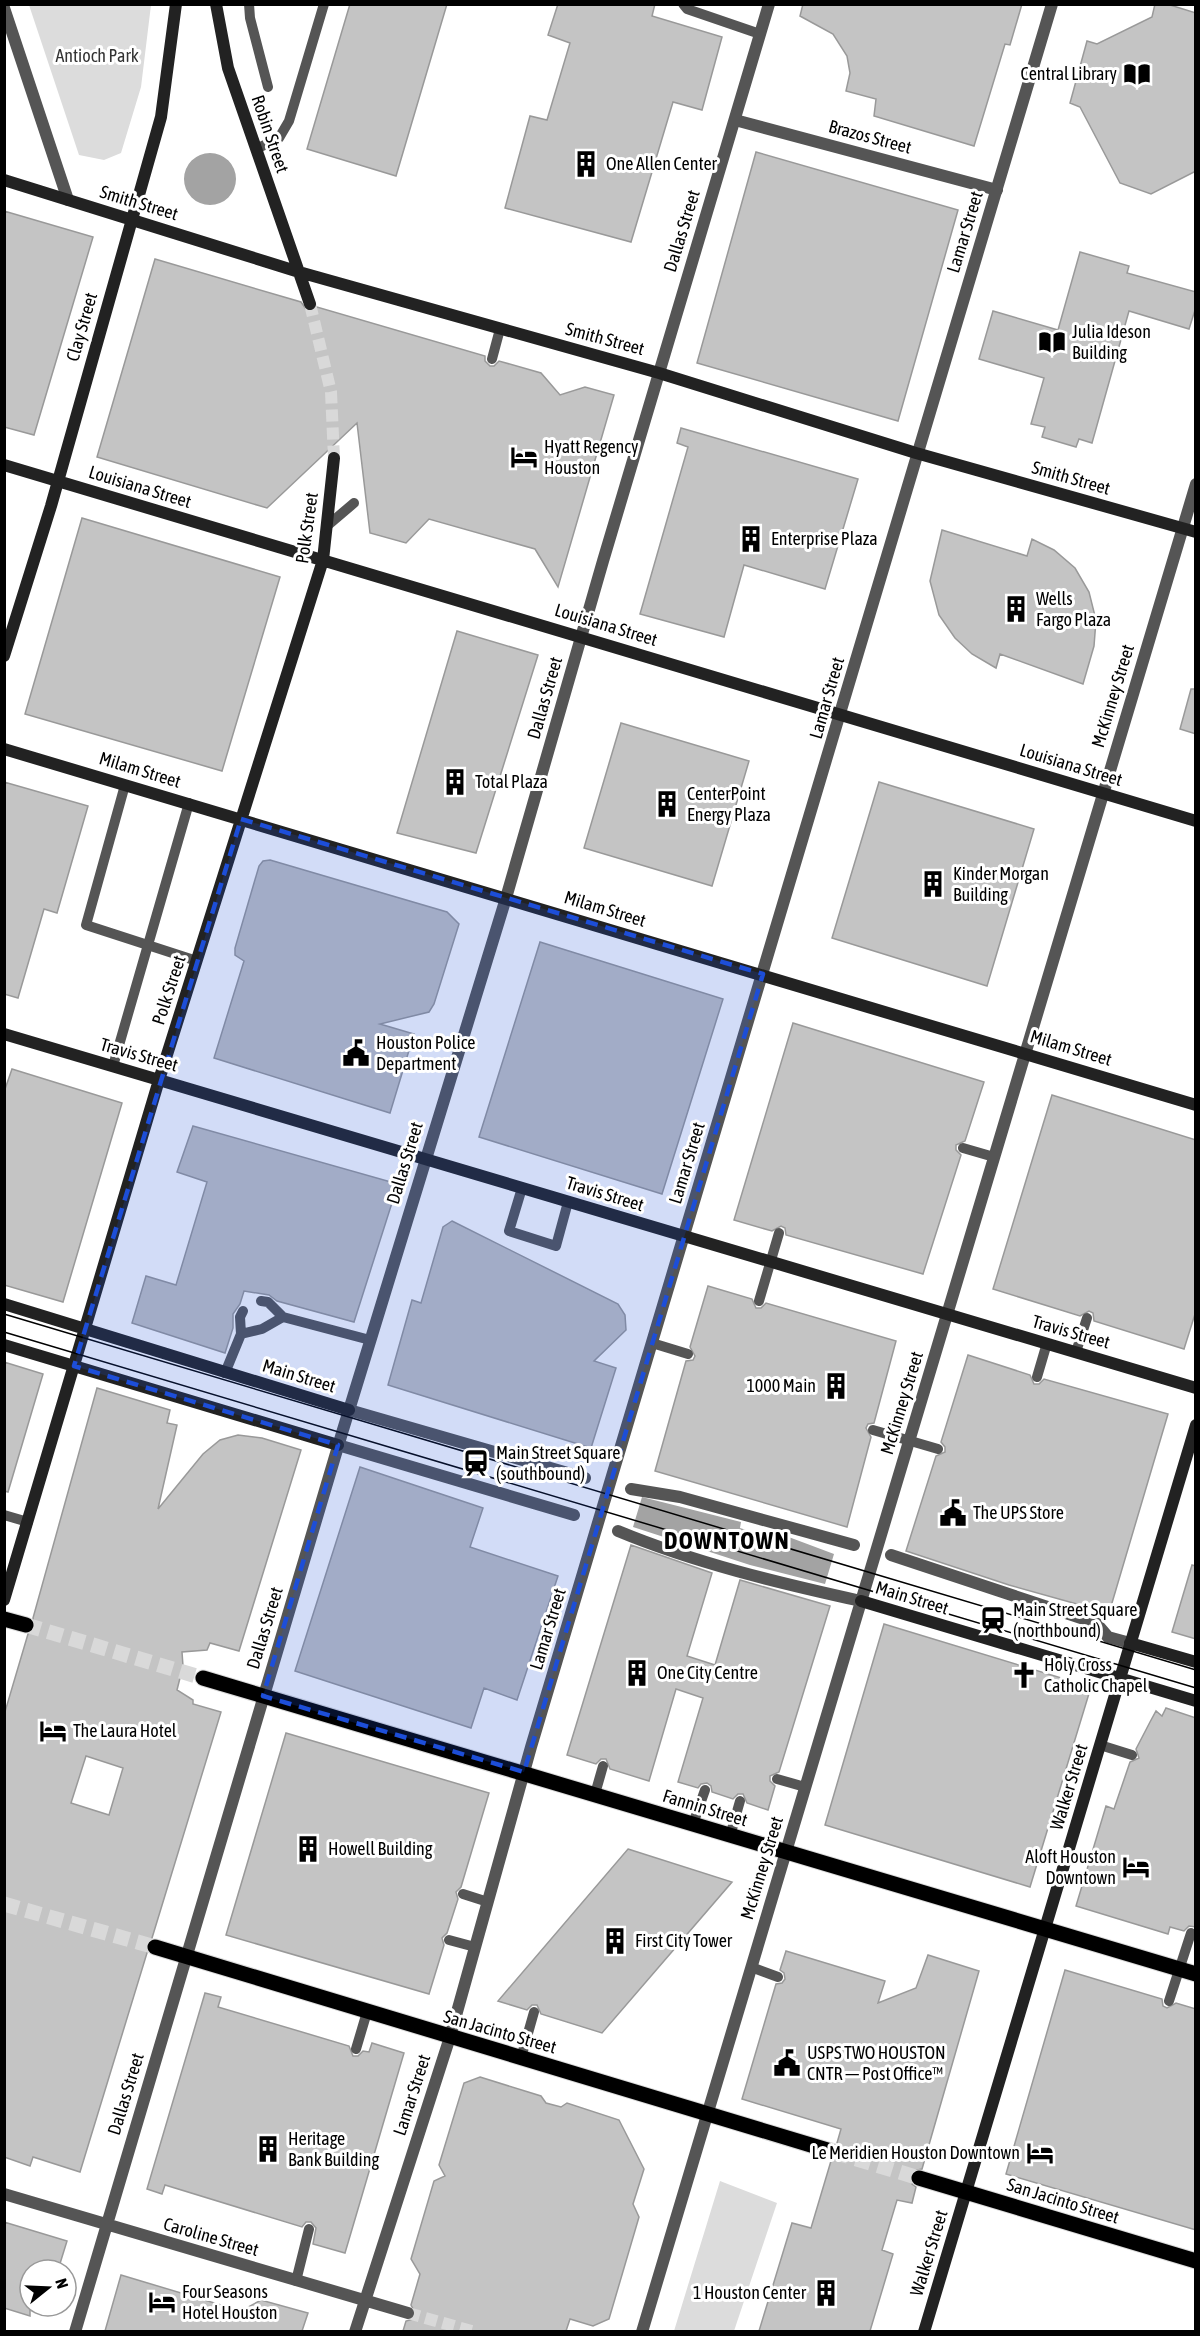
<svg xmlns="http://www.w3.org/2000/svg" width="1200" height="2336" viewBox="0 0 1200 2336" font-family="'Asap Condensed',sans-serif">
  <rect width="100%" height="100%" fill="#fff"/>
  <path fill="#dcdcdc" d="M29,5H151L141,87L121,153L104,160L79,155Z
    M720,2181L777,2203L734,2331H674Z"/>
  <path fill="#a3a3a3" d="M184 179a26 26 0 1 1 52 0a26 26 0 1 1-52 0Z
    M642,1497L741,1522L740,1528L768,1537L770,1530L834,1554L825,1584L750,1565L633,1527Z"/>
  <path fill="#c4c4c4" stroke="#999" stroke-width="1.5" fill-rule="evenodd" d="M350,4H447L396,176L307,149Z
    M558,4H655L652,16L722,37L702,110L673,102L631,242L505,208L530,116L547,120L570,43L548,35Z
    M803,4H1022L1010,45L1005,44L974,146L874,116L876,99L846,91L850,73L847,56L833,34L800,16Z
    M1155,4H1167L1196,13V171L1151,194L1120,183L1080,107L1070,103L1087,41L1097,44L1152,17Z
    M756,152L958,210L898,421L697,363Z
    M4,211L93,237L34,435L4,427Z
    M1080,252L1129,266L1127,273L1196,292V307L1189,329L1129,311L1092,443L1079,439L1076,447L1042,437L1045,427L1031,424L1044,378L979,359L993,311L1058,330Z
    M155,259L301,302L308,312L317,307L485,356V361L490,366H494L499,361L541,373L560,395L585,387L614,395L558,587L535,549L429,519L406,543L370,533L357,423L267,508L97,457Z
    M681,428L858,479L825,589L744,565L724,637L640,614L688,447L677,443Z
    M82,518L280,577L222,771L25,714Z
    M942,530L1027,556L1032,539L1054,550L1075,568L1089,592L1096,620L1094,646L1083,684L1000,654L996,668L972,654L955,638L939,615L930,581Z
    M457,631L538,655L476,853L397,833Z
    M1191,689H1196V734L1180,729Z
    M621,723L749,761L712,886L584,848Z
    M4,782L88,806L57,913L44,909L18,998L4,994Z
    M879,782L1034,829L987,986L832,938Z
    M270,860L447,912L459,924L434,1004L429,1012L380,1024L414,1034L390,1113L214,1058L244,961L235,955V948L259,866L263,861Z
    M540,942L723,999L662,1194L479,1137Z
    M793,1023L984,1082L965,1141L956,1145V1150L961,1155L923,1274L786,1235L785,1228L781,1226L772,1231L734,1220Z
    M12,1069L122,1103L63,1302L4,1285V1092Z
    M1052,1095L1196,1140V1311L1184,1349L1094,1321L1093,1313L1089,1311L1080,1316L993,1289Z
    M193,1126L398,1184L354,1322L277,1301L269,1295L244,1291L240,1304L233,1314V1328L225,1353L132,1323L146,1276L176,1285L207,1182L177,1172Z
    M452,1221L618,1304L625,1315L626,1330L594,1361L616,1368L591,1448L388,1385L412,1300L421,1303L443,1227Z
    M708,1286L752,1299L756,1308H761L766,1303L896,1341L874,1423L868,1424L866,1428L871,1437L847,1527L655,1471L686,1361L693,1360L695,1356L690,1347Z
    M968,1355L1030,1375L1034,1384H1039L1044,1379L1168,1414L1109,1613L1009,1585L906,1551L936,1456L945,1452V1447L941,1442Z
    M4,1362L43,1374L8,1492L4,1491Z
    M97,1388L170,1410L167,1423L177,1425L158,1509L203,1454L220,1440L238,1435L262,1438L301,1450L239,1651L210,1643L207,1650L182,1652L183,1666L177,1690L193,1700V1704L221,1712L152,1938L146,1944L147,1953L80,2172L33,2157L30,2166L4,2157V1715L28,1634L35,1628L33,1618ZM86,1756L123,1768L109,1815L71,1803Z
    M360,1467L483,1508L470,1547L558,1576L517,1700L484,1688L471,1728L295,1671Z
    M631,1545L712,1573L687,1656L715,1665L740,1580L830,1606L779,1772L770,1776V1781L775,1786L768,1810L747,1803L743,1794H738L733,1799L712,1792L711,1786L707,1783L701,1784L698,1788L678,1782L703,1698L676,1689L649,1781L610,1769L606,1759H601L596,1764L567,1755Z
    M1192,1565L1196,1566V1639L1172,1632Z
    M884,1624L1091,1687L1030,1887L825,1825Z
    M1166,1708L1196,1718V1927L1189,1926L1184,1931L1170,1927L1168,1934L1076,1906L1106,1806L1114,1809L1130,1762L1139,1758L1136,1749L1150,1722L1156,1711L1162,1716Z
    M286,1733L489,1793L461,1887L456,1892L458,1899L447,1933L442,1938L444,1945L429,1994L226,1935Z
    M628,1849L732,1882L602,2033L541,2014L537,2005H532L527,2010L498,2001Z
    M786,1951L885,1981L878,2003L916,1988L928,1955L979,1971L922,2169L913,2171L910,2176L912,2184L916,2187L912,2203L897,2200L882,2250L893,2254L870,2331H759L792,2223L811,2228L831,2161L840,2159L843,2154L841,2146L837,2143L841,2129L742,2099L776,1984L782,1983L785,1979L784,1973L780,1970Z
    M1065,1970L1162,1999L1163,2006L1167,2008L1176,2003L1196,2009V2230L1006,2174Z
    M205,1993L221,1997L218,2007L349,2046L353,2056H358L363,2051L369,2052L372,2043L404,2053L345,2253L313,2244L316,2228L311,2222H306L302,2227L165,2185L162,2194L147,2189Z
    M480,2077L541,2096L546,2103L561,2107L567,2103L619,2120L644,2169L633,2204L639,2217L609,2319L593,2326L570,2319L566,2331H403L406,2321L413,2319L416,2315L411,2305L420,2274L411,2259L434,2181L445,2176L439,2165L464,2083Z
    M4,2222L67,2241L58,2270H30V2316L4,2308Z
    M121,2275L241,2311L261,2300L308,2313L302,2331H105Z"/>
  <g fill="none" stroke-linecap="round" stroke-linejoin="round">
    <path stroke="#d9d9d9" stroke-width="12" stroke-dasharray="12 6" stroke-linecap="butt" d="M408,2313L475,2332"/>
    <path stroke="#d9d9d9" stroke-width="12" stroke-dasharray="12 6" stroke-linecap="butt" d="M310,304L331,392L334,458"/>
    <path stroke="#d9d9d9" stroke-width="15" stroke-dasharray="15 8" stroke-linecap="butt" d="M26,1625L203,1678
      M4,1904L155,1947
      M834,2152L919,2178"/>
    <defs>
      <path id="primary" d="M4,1619L26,1625
        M203,1678L1196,1974
        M155,1947L834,2152
        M919,2178L1196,2261"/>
    </defs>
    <use href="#primary" stroke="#dbdbdb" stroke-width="17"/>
    <path stroke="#555" stroke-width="10" d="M249,4L250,18L268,87
      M683,4L687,9L760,34
      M256,149L279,138L289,121L324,4
      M492,359L500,329
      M327,526L354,503
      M125,785L86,925L197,961
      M113,1066L189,803
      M963,1148L994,1157
      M522,1188L509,1231L556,1246L568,1202
      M261,1301L268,1302L283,1317
      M759,1301L779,1233
      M241,1334L262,1329L283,1317L370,1340
      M652,1343L688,1354
      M1076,1352L1087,1318
      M225,1373L241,1334L240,1317L243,1311
      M1037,1377L1047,1343
      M873,1430L938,1449
      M4,1515L28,1522
      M1100,1745L1132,1755
      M777,1779L805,1787
      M595,1794L603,1766
      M693,1824L705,1790
      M730,1836L740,1801
      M463,1894L488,1902
      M449,1940L475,1947
      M751,1967L778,1977
      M1169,2001L1191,1933
      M356,2049L367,2012
      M521,2058L534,2012
      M296,2281L309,2229"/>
    <path stroke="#555" stroke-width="12" d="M349,1410L585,1478
      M338,1445L574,1515
      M631,1489L680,1497L854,1545
      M618,1531C695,1563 779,1583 861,1601
      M891,1555L1096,1623L1108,1637L1130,1643"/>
    <path stroke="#555" stroke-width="12" d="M4,8L68,200
      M735,120L997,190"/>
    <path stroke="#555" stroke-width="12" d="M4,2194L408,2313
      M75,2332L342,1433L506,898L603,561L769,4
      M355,2332L450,2037L531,1747L1052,4
      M642,2332L1196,484"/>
    <path stroke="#222" stroke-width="12" d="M216,4L228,68L310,304
      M4,180L299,272L659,373L916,453L1196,532
      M4,465L1196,821
      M4,656L51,506L161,117L176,4
      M4,749L1196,1105
      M4,1034L1196,1388
      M4,1304L349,1410
      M4,1345L338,1445
      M4,1600L159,1080L323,560L334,458
      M861,1601L1196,1701
      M1130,1643L1196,1662
      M924,2332L1196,1425"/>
    <use href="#primary" stroke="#000" stroke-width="15"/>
    <path stroke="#000" stroke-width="1.5" d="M4,1314L1196,1670
      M4,1332L1196,1688"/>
  </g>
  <path fill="#1d4ed8" fill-opacity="0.2" stroke="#1d4ed8" stroke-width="4.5" stroke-dasharray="12 8" stroke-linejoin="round" d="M241,819L763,974L524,1772L263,1696L338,1445L74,1366Z"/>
  <defs>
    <symbol id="library-bare" viewBox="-9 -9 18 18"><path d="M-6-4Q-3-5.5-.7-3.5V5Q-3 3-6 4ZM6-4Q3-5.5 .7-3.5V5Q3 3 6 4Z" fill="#000" stroke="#fff" stroke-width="2.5" paint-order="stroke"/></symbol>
    <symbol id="building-bare" viewBox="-9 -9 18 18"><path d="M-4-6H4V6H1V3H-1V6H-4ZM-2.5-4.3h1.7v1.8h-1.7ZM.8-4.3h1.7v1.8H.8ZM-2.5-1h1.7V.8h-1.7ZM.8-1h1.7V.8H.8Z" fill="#000" stroke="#fff" stroke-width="2.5" paint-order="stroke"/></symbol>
    <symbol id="hotel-bare" viewBox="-9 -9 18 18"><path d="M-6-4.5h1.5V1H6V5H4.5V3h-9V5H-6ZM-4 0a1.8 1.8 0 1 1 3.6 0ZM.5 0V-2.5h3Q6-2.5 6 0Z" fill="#000" stroke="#fff" stroke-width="2.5" paint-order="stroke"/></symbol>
    <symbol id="civic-bare" viewBox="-9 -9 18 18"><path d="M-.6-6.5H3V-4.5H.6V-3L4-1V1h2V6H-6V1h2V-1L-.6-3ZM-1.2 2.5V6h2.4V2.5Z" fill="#000" stroke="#fff" stroke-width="2.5" paint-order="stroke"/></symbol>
    <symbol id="station-bare" viewBox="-9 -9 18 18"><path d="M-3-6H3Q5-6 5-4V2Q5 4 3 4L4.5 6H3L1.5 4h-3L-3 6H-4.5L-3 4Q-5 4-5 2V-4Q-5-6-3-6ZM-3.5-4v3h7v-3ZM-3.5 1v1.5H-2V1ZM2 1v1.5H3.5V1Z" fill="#000" stroke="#fff" stroke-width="2.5" paint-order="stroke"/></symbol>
    <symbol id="church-bare" viewBox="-9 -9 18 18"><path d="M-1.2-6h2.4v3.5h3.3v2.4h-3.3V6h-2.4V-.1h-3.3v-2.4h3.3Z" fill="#000" stroke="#fff" stroke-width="2.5" paint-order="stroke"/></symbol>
  </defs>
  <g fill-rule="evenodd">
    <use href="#library-bare" x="1118" y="55" width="38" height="38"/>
    <use href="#building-bare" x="567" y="145" width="38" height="38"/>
    <use href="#library-bare" x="1033" y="323" width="38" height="38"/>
    <use href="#hotel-bare" x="505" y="438" width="38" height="38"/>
    <use href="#building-bare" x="732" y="520" width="38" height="38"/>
    <use href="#building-bare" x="997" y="590" width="38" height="38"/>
    <use href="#building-bare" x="436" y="763" width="38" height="38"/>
    <use href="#building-bare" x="648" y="785" width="38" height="38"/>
    <use href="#building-bare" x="914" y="865" width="38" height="38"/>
    <use href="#civic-bare" x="337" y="1034" width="38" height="38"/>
    <use href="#building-bare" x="817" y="1367" width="38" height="38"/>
    <use href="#station-bare" x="457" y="1444" width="38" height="38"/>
    <use href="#civic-bare" x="934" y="1494" width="38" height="38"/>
    <use href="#station-bare" x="974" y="1601" width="38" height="38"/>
    <use href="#building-bare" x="618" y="1654" width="38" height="38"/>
    <use href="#church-bare" x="1005" y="1656" width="38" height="38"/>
    <use href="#hotel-bare" x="34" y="1712" width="38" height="38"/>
    <use href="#building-bare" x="289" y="1830" width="38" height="38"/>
    <use href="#hotel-bare" x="1117" y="1848" width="38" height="38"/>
    <use href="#building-bare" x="596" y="1922" width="38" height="38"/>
    <use href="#civic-bare" x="768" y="2044" width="38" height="38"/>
    <use href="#building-bare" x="249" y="2130" width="38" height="38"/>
    <use href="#hotel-bare" x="1021" y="2134" width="38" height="38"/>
    <use href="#building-bare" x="807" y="2274" width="38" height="38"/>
    <use href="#hotel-bare" x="143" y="2283" width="38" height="38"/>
  </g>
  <g text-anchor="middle" stroke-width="6" stroke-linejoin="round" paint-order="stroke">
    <g font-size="18" fill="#333" stroke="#fff">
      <text x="97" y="62">Antioch Park</text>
    </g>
    <g font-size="18" fill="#000" stroke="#fff" text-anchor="start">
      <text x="1117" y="80" text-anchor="end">Central Library</text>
      <text x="606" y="170">One Allen Center</text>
      <text x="1072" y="338">Julia Ideson<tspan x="1072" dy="21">Building</tspan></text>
      <text x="544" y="453">Hyatt Regency<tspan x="544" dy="21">Houston</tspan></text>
      <text x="771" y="545">Enterprise Plaza</text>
      <text x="1036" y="605">Wells<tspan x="1036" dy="21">Fargo Plaza</tspan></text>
      <text x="475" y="788">Total Plaza</text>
      <text x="687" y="800">CenterPoint<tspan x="687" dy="21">Energy Plaza</tspan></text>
      <text x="953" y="880">Kinder Morgan<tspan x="953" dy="21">Building</tspan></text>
      <text x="376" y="1049">Houston Police<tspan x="376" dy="21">Department</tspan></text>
      <text x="816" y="1392" text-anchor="end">1000 Main</text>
      <text x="496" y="1459">Main Street Square<tspan x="496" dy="21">(southbound)</tspan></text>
      <text x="973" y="1519">The UPS Store</text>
      <text x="1013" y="1616">Main Street Square<tspan x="1013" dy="21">(northbound)</tspan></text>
      <text x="1044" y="1671">Holy Cross<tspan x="1044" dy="21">Catholic Chapel</tspan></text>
      <text x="657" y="1679">One City Centre</text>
      <text x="73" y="1737">The Laura Hotel</text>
      <text x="328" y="1855">Howell Building</text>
      <text x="1116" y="1863" text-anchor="end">Aloft Houston<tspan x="1116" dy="21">Downtown</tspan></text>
      <text x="635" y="1947">First City Tower</text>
      <text x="807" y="2059">USPS TWO HOUSTON<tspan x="807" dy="21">CNTR — Post Office™</tspan></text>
      <text x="288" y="2145">Heritage<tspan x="288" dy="21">Bank Building</tspan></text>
      <text x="1020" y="2159" text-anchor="end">Le Meridien Houston Downtown</text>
      <text x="182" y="2298">Four Seasons<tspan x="182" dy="21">Hotel Houston</tspan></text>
      <text x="806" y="2299" text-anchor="end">1 Houston Center</text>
    </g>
    <g font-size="18" fill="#000" stroke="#fff">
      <text transform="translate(270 134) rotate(71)" y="6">Robin Street</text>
      <text transform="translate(870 137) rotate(15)" y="6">Brazos Street</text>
      <text transform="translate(139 203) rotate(17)" y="6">Smith Street</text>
      <text transform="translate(682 231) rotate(-73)" y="6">Dallas Street</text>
      <text transform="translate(965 232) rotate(-73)" y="6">Lamar Street</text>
      <text transform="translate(82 327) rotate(-74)" y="6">Clay Street</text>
      <text transform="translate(605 339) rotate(15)" y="6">Smith Street</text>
      <text transform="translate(1071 478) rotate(16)" y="6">Smith Street</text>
      <text transform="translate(140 487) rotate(17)" y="6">Louisiana Street</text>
      <text transform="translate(307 528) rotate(-82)" y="6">Polk Street</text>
      <text transform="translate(606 625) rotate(17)" y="6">Louisiana Street</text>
      <text transform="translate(1113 696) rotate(-73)" y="6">McKinney Street</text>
      <text transform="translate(545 698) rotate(-74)" y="6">Dallas Street</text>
      <text transform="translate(827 698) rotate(-74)" y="6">Lamar Street</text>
      <text transform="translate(1071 765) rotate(17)" y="6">Louisiana Street</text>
      <text transform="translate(140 770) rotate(17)" y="6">Milam Street</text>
      <text transform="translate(605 909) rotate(17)" y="6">Milam Street</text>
      <text transform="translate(169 990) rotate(-72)" y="6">Polk Street</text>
      <text transform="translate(1071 1048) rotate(17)" y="6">Milam Street</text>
      <text transform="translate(139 1055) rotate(16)" y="6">Travis Street</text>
      <text transform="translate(405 1163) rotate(-73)" y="6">Dallas Street</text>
      <text transform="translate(687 1163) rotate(-73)" y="6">Lamar Street</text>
      <text transform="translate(605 1194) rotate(17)" y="6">Travis Street</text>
      <text transform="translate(1071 1332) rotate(16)" y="6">Travis Street</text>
      <text transform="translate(299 1376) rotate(17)" y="6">Main Street</text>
      <text transform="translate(902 1403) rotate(-73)" y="6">McKinney Street</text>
      <text transform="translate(912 1598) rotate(17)" y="6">Main Street</text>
      <text transform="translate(265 1628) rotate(-73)" y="6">Dallas Street</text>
      <text transform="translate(548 1629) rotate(-73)" y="6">Lamar Street</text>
      <text transform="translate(1069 1787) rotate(-73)" y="6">Walker Street</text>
      <text transform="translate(705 1808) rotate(17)" y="6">Fannin Street</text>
      <text transform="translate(762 1868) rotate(-73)" y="6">McKinney Street</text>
      <text transform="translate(500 2032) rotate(16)" y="6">San Jacinto Street</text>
      <text transform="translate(126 2094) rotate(-73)" y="6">Dallas Street</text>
      <text transform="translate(412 2095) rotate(-72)" y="6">Lamar Street</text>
      <text transform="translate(1063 2201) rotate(17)" y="6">San Jacinto Street</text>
      <text transform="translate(211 2237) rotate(16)" y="6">Caroline Street</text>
      <text transform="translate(929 2253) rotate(-73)" y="6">Walker Street</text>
    </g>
    <g font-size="24" font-weight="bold" letter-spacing="1.5" fill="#000" stroke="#fff">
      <text x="727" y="1549">DOWNTOWN</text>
    </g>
  </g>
  <rect width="1200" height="2336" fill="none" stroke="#000000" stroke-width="12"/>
  <g transform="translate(48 2288) rotate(72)"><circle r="28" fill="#ffffff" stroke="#999999" stroke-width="1.5"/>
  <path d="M0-4.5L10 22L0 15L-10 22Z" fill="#000000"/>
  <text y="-9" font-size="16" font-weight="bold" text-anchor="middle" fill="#000000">N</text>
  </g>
</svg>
